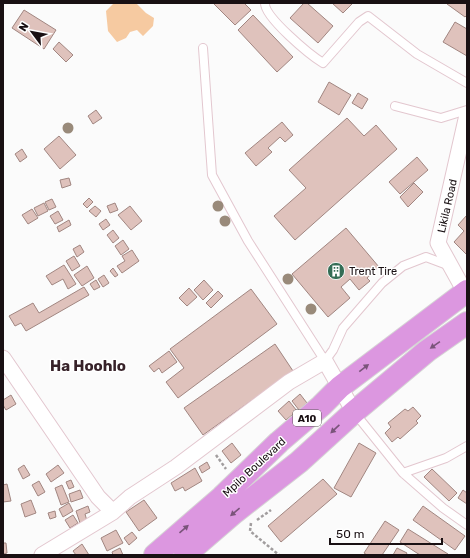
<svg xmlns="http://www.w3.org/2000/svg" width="470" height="558" viewBox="0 0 470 558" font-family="Rubik,sans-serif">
  <rect width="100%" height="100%" fill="#fbfbfb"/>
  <path fill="#f6caa1" d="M114,3H136L146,13L154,18L153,26L143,36L137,30L130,32L126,38L117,42L108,31L106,11Z"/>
  <path fill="#dfc2bc" stroke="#a18681" d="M213,3H244L251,10L235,25Z
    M304,3H307L333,26L318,43L290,18Z
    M332,3H353L343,13Z
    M448,3H467V15L465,17L447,4Z
    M24,10L56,30L44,49L12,28Z
    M253,15L293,57L277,72L238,30Z
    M455,22L467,29V56L443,42Z
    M59,42L73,55L66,62L53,49Z
    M329,82L351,95L339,115L318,102Z
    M358,93L368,99L362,109L352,103Z
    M96,110L102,118L93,124L88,116Z
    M347,118L364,136L376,125L397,149L295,240L274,216L306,188L289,170Z
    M282,122L293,135L285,142L280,137L268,148L272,152L256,166L245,153Z
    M59,136L76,155L60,169L44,149Z
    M22,149L27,157L20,162L15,154Z
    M417,157L428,170L400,194L389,182Z
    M69,178L71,185L62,188L60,180Z
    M414,183L423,192L408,207L400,197Z
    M89,198L93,202L87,208L83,204Z
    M52,199L56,207L49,210L45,202Z
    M44,203L48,211L38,216L34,208Z
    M115,203L118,210L110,213L107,206Z
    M95,206L101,211L96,217L89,211Z
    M130,206L142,221L131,230L118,215Z
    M32,209L38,218L28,224L22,215Z
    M58,211L63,220L55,224L50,216Z
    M467,215V253L466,254L454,242L464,231L458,225Z
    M106,219L110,225L103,230L99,224Z
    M69,220L71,225L59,232L57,227Z
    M346,228L379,267L367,278L370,281L359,290L350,279L341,287L350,298L328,317L292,274Z
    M113,230L119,238L113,243L107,235Z
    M123,240L129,249L121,255L115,246Z
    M80,245L84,252L77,257L73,249Z
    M132,250L139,261L122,273L117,266L125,261L122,256Z
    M74,256L80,266L72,271L66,261Z
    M64,265L76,284L68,289L63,279L52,285L46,276Z
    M87,266L94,278L82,286L74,275Z
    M113,268L118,275L115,277L110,271Z
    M104,275L109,283L103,287L98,279Z
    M96,280L100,287L94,290L90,284Z
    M204,280L213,290L203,300L194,290Z
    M84,287L89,295L26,331L21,323L15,326L9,316L33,303L39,313Z
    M189,288L197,297L187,306L179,298Z
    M251,289L277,324L178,398L166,382L184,368L170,349Z
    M218,291L223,296L211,308L206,303Z
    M275,344L293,371L203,435L184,408Z
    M169,351L177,362L162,373L159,368L154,372L149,366Z
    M300,394L307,403L299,410L292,401Z
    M11,395L16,404L6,410L3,405V400Z
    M289,401L297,411L286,420L278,411Z
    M413,407L421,416L416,421L418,423L400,439L398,437L392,442L385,433L391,427L388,423L405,409L408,411Z
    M232,443L241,455L231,463L222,451Z
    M359,443L376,453L351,497L334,488Z
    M207,462L210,468L202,473L199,467Z
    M24,465L30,475L23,479L18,469Z
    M58,465L64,473L51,482L46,474Z
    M195,468L202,481L185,491L183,487L175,491L171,483Z
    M432,469L457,493L449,501L424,477Z
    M323,479L337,494L281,542L268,526Z
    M71,480L74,487L69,489L66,482Z
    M39,481L45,492L38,496L32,485Z
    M7,484L11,501L3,502V485Z
    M62,485L69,502L61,505L55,488Z
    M80,490L83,498L71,502L69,494Z
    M463,490L467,493V504L458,498Z
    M31,500L36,513L25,517L21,504Z
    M144,500L157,518L139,531L126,512Z
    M69,503L73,511L63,517L59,509Z
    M88,506L90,512L85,514L87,521L80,523L76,511Z
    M423,506L465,536L455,550L413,520Z
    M55,511L56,517L50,519L48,513Z
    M73,515L78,523L70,528L65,520Z
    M385,521L399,530L382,555H367L364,553Z
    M408,529L448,554V555H420L400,542Z
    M116,530L123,543L107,551L101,538Z
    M132,532L137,538L129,545L124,538Z
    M3,543H6L7,553L3,554Z
    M82,544L89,555H76L73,551Z
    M120,548L123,555H113L112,552Z
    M397,548L407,553L406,555H393Z"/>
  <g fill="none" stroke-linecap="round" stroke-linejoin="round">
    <defs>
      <path id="service" d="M265,3C264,17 310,55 323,63L359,22L368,16L417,54L467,83
        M203,48L212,175L248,241L325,361L333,350L343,328L382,283L403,266L426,257L450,266
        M395,106L441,118L467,110
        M354,412L403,473L446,458L467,446
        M403,473L443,508L467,525"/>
      <path id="minor" d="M465,292L438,243L467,115
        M3,358L98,497L113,512
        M42,555L113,512L130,497L176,467L289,382L325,361L354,412"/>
      <path id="trunk" d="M155,555L222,497L279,442L321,406L340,387L467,291
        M185,555L235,512L299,462L354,412L427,351L467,323"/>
    </defs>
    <use href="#service" stroke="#e3c7cf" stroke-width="10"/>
    <use href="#minor" stroke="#e3c7cf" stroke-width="17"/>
    <use href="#trunk" stroke="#d6d4d5" stroke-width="24"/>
    <path stroke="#a19d9e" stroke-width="2.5" stroke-dasharray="3 2" stroke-linecap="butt" d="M216,455L226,469
      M257,520L271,510
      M251,523L250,531L279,555"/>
    <use href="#service" stroke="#fff" stroke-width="8"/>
    <use href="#minor" stroke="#fff" stroke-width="15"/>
    <use href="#trunk" stroke="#dc97e0" stroke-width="22"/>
  </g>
  <g fill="#998a7a">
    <circle cx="68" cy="128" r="5.5"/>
    <circle cx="218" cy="206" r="5.5"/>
    <circle cx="225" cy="221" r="5.5"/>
    <circle cx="288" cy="279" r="5.5"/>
    <circle cx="311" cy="309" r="5.5"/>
  </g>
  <defs><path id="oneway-solid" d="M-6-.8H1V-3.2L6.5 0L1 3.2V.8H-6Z"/></defs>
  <g fill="#7a547a">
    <use href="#oneway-solid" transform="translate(435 345) rotate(145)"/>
    <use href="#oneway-solid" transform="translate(364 368) rotate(-38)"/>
    <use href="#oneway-solid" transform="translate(335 429) rotate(137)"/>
    <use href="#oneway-solid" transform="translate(235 512) rotate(140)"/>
    <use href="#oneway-solid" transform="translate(184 529) rotate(-41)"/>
  </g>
  <defs>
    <symbol id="building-disc" viewBox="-11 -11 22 22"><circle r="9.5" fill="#346d55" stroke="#fff"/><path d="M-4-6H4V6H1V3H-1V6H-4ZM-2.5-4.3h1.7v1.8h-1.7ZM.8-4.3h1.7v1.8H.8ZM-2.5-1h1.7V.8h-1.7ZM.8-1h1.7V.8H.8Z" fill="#fff"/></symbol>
  </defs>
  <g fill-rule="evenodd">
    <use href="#building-disc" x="326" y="261" width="20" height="20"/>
  </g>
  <g text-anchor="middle" stroke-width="3" stroke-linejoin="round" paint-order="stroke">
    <rect fill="#fff" stroke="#5e585a" stroke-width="1" x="293" y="410" width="28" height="16" rx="3"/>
    <g font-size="10" font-weight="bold" fill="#191013">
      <text x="307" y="422">A10</text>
    </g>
    <g font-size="11" fill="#191013" stroke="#fff">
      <text transform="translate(447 206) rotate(-77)" y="4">Likila Road</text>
      <text transform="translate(254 467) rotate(-43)" y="4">Mpilo Boulevard</text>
    </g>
    <g font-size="11" fill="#191013" stroke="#fff" text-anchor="start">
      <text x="349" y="275">Trent Tire</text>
    </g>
    <g font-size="15" font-weight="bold" fill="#372229" stroke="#fff">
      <text x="88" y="371">Ha Hoohlo</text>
    </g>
  </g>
  <rect width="470" height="558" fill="none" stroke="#191013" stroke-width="8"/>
  <g transform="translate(32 32) rotate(302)" stroke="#ffffff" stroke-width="3" paint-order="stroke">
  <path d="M0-3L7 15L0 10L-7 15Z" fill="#191013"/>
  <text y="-6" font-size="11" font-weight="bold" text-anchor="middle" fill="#191013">N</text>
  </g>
  <path d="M330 538v6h112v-6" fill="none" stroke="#191013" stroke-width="2"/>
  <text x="336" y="538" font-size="12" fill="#191013" stroke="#ffffff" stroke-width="3" paint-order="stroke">50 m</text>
</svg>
